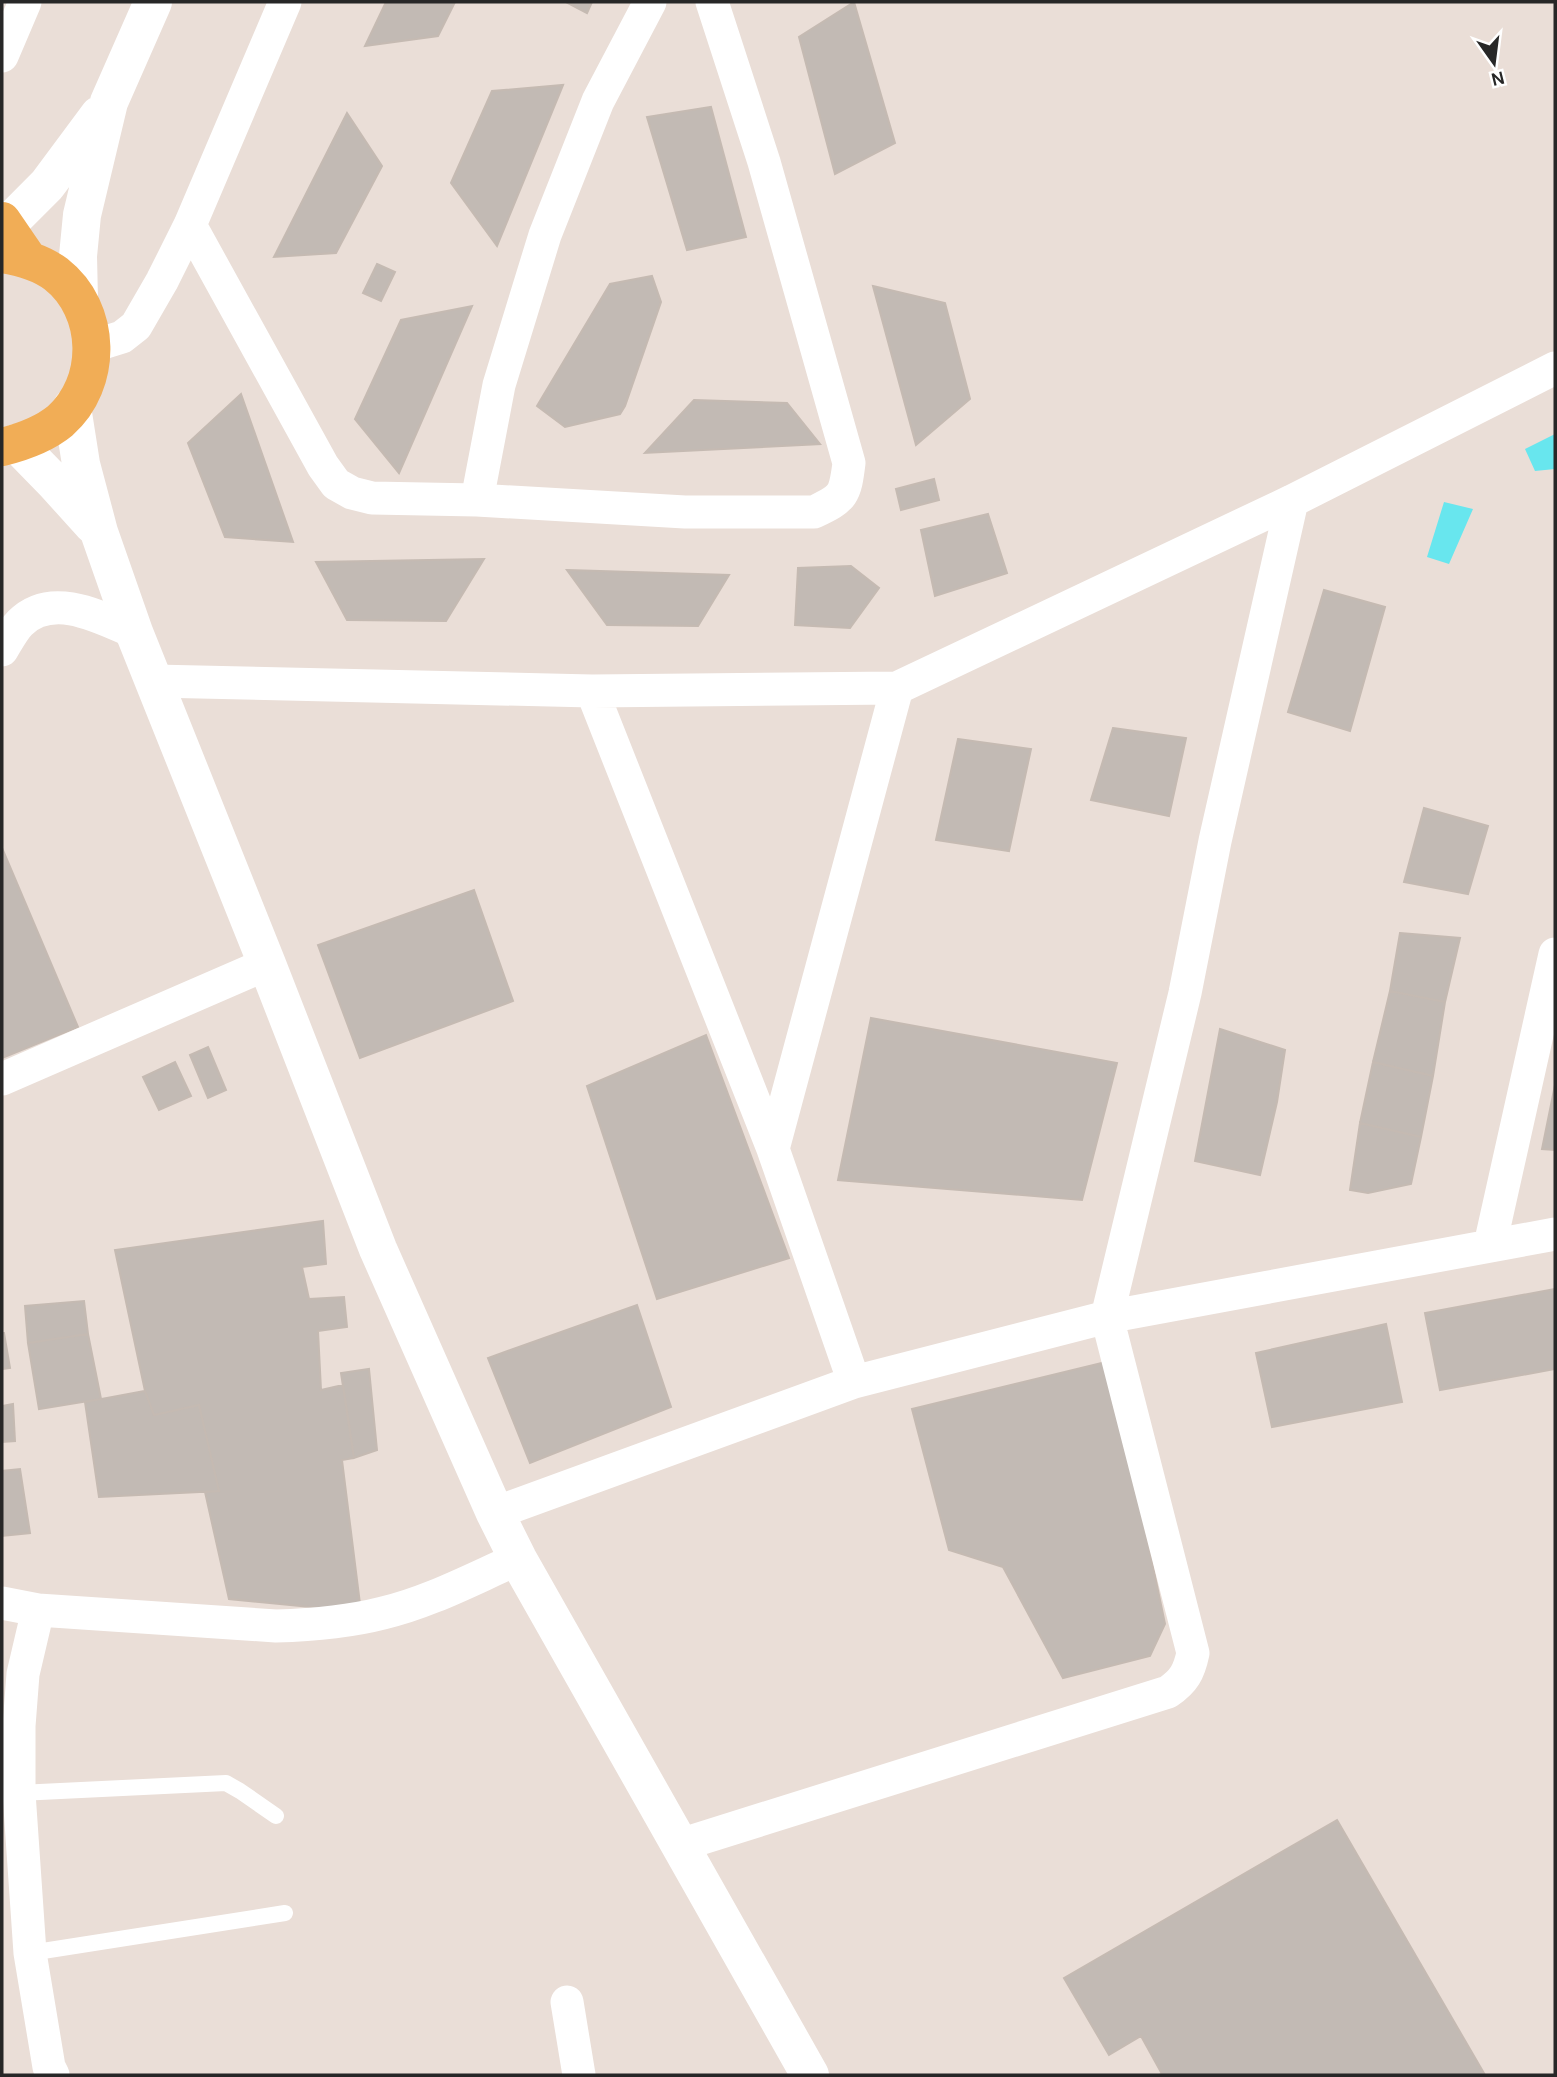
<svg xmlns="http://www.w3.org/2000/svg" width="1557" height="2077" viewBox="0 0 1557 2077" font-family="Karla,sans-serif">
  <rect width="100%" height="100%" fill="#eaded7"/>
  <path fill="#68e6ee" d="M1555,434V469L1535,471L1525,449Z
    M1444,502L1473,509L1449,564L1427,557Z"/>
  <path fill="#c2bab4" stroke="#c5bab2" stroke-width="2" d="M386,2H455L438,36L365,46Z
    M566,2H592L587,13Z
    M854,2L895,143L835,174L799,37Z
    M563,85L497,246L451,183L492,91Z
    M711,107L746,237L687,250L647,117Z
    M347,113L382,166L336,253L274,257Z
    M377,264L395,272L381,301L363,293Z
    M652,276L661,302L625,406L620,414L565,427L537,406L610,284Z
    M873,286L945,303L970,399L916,445Z
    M472,306L399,473L355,419L401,320Z
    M241,394L293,542L225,537L188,443Z
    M694,400L787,403L820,444L645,453Z
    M934,479L939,500L901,510L896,489Z
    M988,514L1007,573L935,596L921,530Z
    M484,559L446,621L347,620L316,562Z
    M851,566L879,588L850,628L795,625L798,568Z
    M567,570L729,575L698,626L607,625Z
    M1324,590L1385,607L1350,731L1288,712Z
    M1113,728L1186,738L1169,816L1091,800Z
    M958,739L1031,749L1009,851L936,840Z
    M1424,808L1488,826L1468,894L1404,882Z
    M2,848L78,1027L2,1058Z
    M474,890L513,1001L360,1058L318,945Z
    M1400,933L1460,938L1445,1002L1390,991Z
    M1390,991L1445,1002L1433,1076L1373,1062Z
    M871,1018L1117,1063L1082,1200L838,1180Z
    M1220,1029L1285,1050L1277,1102L1260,1175L1195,1161Z
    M706,1035L789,1258L657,1299L587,1086Z
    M208,1047L226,1090L208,1098L190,1055Z
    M175,1062L191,1096L159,1110L143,1077Z
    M1373,1062L1433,1076L1421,1137L1360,1123Z
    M1555,1085V1150L1542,1149Z
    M1360,1123L1421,1137L1411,1184L1368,1193L1350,1190Z
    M323,1221L326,1264L302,1267L309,1299L344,1297L347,1327L318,1331L321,1390L343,1385L354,1458L342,1460L361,1612L229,1599L205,1492L219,1491L199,1405L154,1415L145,1391L115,1250Z
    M1555,1289V1369L1440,1390L1425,1313Z
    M84,1301L88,1334L28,1343L25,1306Z
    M637,1305L671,1407L530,1463L488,1358Z
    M1386,1324L1402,1402L1272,1427L1256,1353Z
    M2,1333H4L10,1368L2,1369Z
    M88,1334L101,1399L39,1409L28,1343Z
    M1110,1361L1165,1624L1150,1656L1063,1678L1003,1567L949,1550L912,1409Z
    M369,1369L377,1450L354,1458L341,1373Z
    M145,1391L154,1415L199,1405L219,1491L99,1497L85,1402Z
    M13,1404L15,1441L2,1442V1406Z
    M20,1469L30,1533L2,1536V1471Z
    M1337,1820L1485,2075H1159L1162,2074L1141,2036L1109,2055L1064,1978Z"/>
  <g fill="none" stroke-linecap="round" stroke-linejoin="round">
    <path stroke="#fff" stroke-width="16" d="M19,1793L226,1783L240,1791L276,1816
      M30,1953L285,1913"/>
    <path stroke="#fff" stroke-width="33" d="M2,56L25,2
      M190,225L323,466L336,484L352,493L372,498L477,500L685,512H814C844,498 845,495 849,463L764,162L712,2
      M93,346L122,337L136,326L162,281L190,225L285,2
      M477,500L499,385L545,235L598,101L650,2
      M2,650C7,642 13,630 20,623C52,591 100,617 134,632
      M154,681L592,691L897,688L1292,501L1555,368
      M592,691L773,1149L854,1382
      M2,1079L267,964
      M773,1149L897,688
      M1490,1245L1555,954
      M495,1513L854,1382L1107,1317L1555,1234
      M2,1603L38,1610L276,1626C313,1625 348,1622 383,1613C430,1602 474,1578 518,1559
      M38,1610L23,1674L19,1726V1793L30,1953L49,2067L53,2075
      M680,1845L1168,1692C1184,1681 1189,1672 1193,1653L1107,1317L1185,993L1215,841L1292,501
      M567,2002L579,2075"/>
    <path stroke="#fff" stroke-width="38" d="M2,230L47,185L99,115
      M79,300L78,256L82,215L109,102L153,2
      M72,407L81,464L99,532L134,632L267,964L378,1249L495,1513L518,1559L810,2075
      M16,443L55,483L93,525"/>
    <path stroke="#f1ad56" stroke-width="38" d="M2,221L28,259
      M2,254C21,257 40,262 56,274C102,310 103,383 60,421C43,435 22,442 2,447"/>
  </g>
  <rect width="1557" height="2077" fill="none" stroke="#272727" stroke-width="7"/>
  <g transform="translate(1494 63) rotate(166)" stroke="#ffffff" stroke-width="5" paint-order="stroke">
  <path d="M0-5L12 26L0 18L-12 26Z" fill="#272727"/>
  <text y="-10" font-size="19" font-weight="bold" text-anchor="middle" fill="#272727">N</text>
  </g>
</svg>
